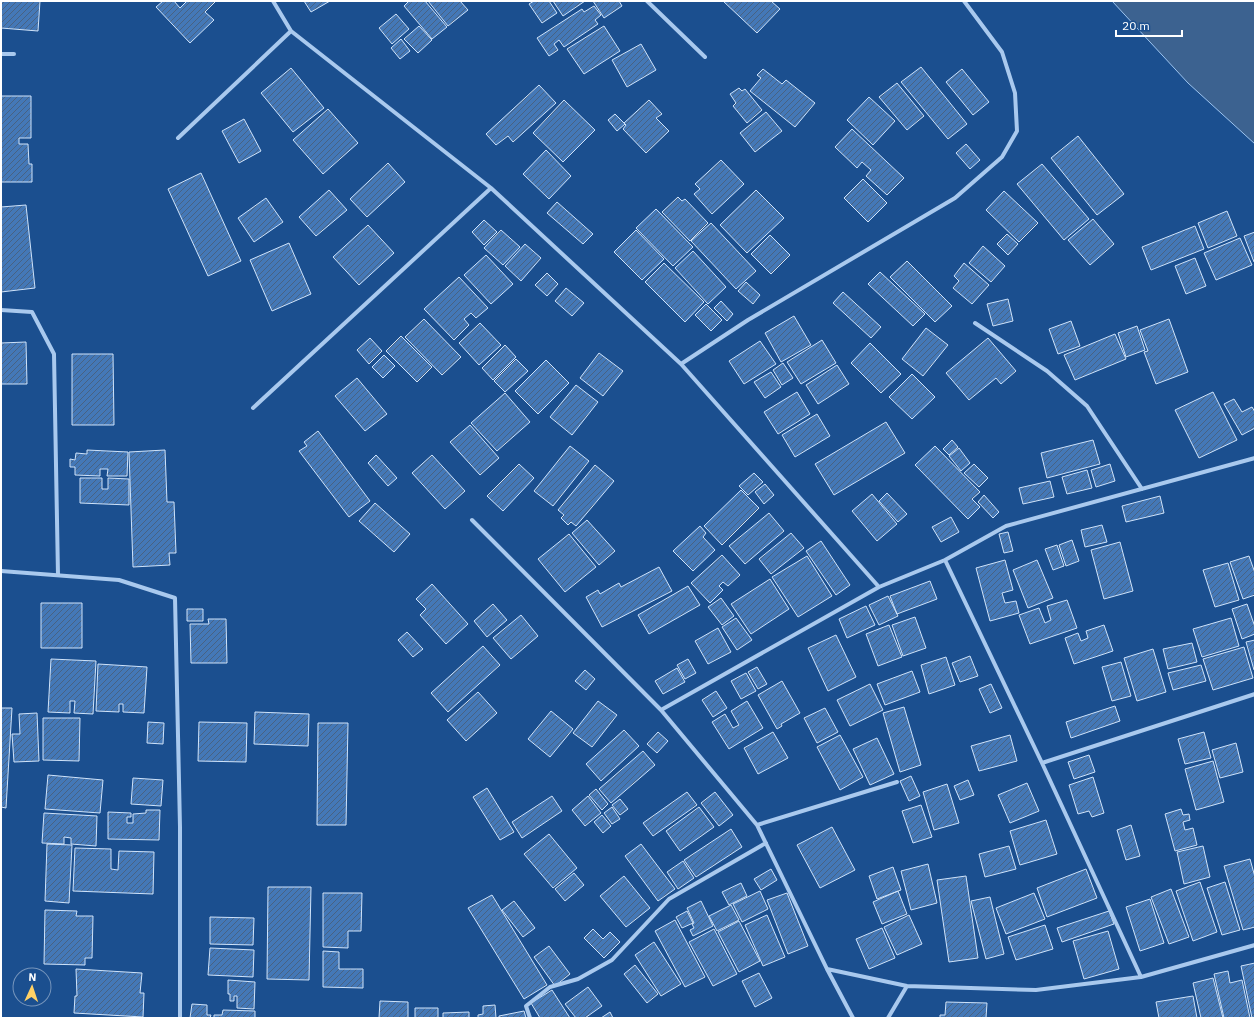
<svg xmlns="http://www.w3.org/2000/svg" width="1256" height="1019" viewBox="0 0 1256 1019" font-family="'IBM Plex Sans',sans-serif">
  <defs>
    <pattern id="building-hatch" width="6" height="6" patternUnits="userSpaceOnUse"><rect width="6" height="6" fill="#4478b7"/><path d="M-1 1l2-2M0 6l6-6M5 7l2-2" fill="none" stroke="#486282"/></pattern>
  </defs>
  <rect width="100%" height="100%" fill="#1b4f8f"/>
  <path fill="#3c6290" stroke="#9cc4f0" d="M1112,1H1255V144L1188,83Z"/>
  <path fill="url(#building-hatch)" stroke="#cfe3fa" d="M1,1H40L38,31L1,28Z
    M163,1H174L180,8L187,1H216L205,12L214,20L190,43L156,7Z
    M304,1H330L311,12Z
    M409,1H425L447,27L432,39L404,6Z
    M428,1H460L468,10L448,26Z
    M534,1H549L557,13L542,23L529,4Z
    M553,1H585L563,16Z
    M593,1H619L622,6L604,18Z
    M723,1H771L780,9L757,33Z
    M594,6L601,15L595,20L598,24L564,47L559,40L554,44L558,50L549,56L537,38L582,9L584,12Z
    M396,14L409,29L392,44L379,28Z
    M419,26L432,40L418,53L404,39Z
    M604,26L620,51L584,74L567,49Z
    M401,39L410,51L400,59L391,48Z
    M641,44L656,70L627,87L612,60Z
    M921,67L967,124L948,139L901,82Z
    M291,68L324,108L293,132L261,93Z
    M763,69L782,84L786,80L815,103L795,127L750,91L761,78L757,75Z
    M962,69L989,102L973,115L946,82Z
    M897,83L924,116L907,130L879,97Z
    M539,85L556,103L513,142L508,136L496,145L486,134Z
    M739,88L742,91L745,89L762,110L747,123L733,106L736,103L730,94Z
    M1,96H31V138H19V144H28L29,164H32V182H1Z
    M869,97L895,121L873,145L847,120Z
    M564,100L595,130L563,162L533,133Z
    M649,100L662,114L656,118L669,131L646,153L623,129L626,125L624,123Z
    M328,109L358,143L323,174L293,140Z
    M766,112L782,131L755,152L740,133Z
    M615,114L625,124L617,131L608,120Z
    M244,119L261,151L239,163L222,131Z
    M852,129L904,178L887,195L866,176L871,170L862,162L857,168L835,147Z
    M1078,136L1124,194L1097,215L1051,158Z
    M966,144L980,160L970,169L956,153Z
    M546,150L571,176L549,199L523,174Z
    M721,160L744,184L712,214L694,194L700,189L695,184Z
    M388,163L405,182L367,217L350,199Z
    M1042,164L1089,219L1064,240L1017,184Z
    M201,173L241,261L208,276L168,189Z
    M863,179L887,203L868,222L844,198Z
    M329,190L347,210L316,236L299,217Z
    M756,190L784,218L747,253L720,225Z
    M1004,191L1038,223L1019,242L986,210Z
    M678,197L682,201L685,199L708,223L690,241L662,212Z
    M266,198L283,222L254,242L238,218Z
    M557,202L593,234L583,244L547,213Z
    M26,205L35,288L1,292V207Z
    M656,209L693,247L673,266L636,228Z
    M1227,211L1237,236L1208,248L1198,223Z
    M1093,219L1114,244L1090,265L1068,240Z
    M484,220L497,232L484,245L472,232Z
    M711,223L756,271L736,289L691,241Z
    M368,225L394,253L359,285L333,257Z
    M1195,226L1204,249L1151,270L1142,247Z
    M501,230L520,247L503,265L484,248Z
    M636,230L664,259L642,280L614,252Z
    M1255,232V262H1254L1244,236Z
    M1007,234L1018,244L1008,255L997,244Z
    M770,235L790,255L771,274L751,254Z
    M1240,238L1252,265L1216,280L1204,253Z
    M289,243L311,294L272,311L250,260Z
    M525,244L541,258L521,281L505,266Z
    M983,246L1005,266L991,282L969,263Z
    M693,251L726,287L708,304L675,268Z
    M486,255L513,284L491,304L464,275Z
    M1195,258L1206,286L1186,294L1175,266Z
    M907,261L952,306L935,322L890,277Z
    M664,263L704,302L685,322L645,282Z
    M964,263L989,285L972,304L953,288L959,281L954,276Z
    M880,272L925,314L913,326L868,284Z
    M547,273L558,284L547,296L535,285Z
    M459,277L488,308L476,318L471,313L464,319L469,325L454,340L424,309Z
    M746,282L760,295L753,304L738,291Z
    M566,288L584,303L572,316L555,301Z
    M843,292L881,327L871,338L833,303Z
    M1008,299L1013,321L993,326L987,304Z
    M721,301L733,314L727,321L714,308Z
    M706,304L722,320L711,331L695,315Z
    M794,316L811,345L781,362L765,333Z
    M424,319L461,357L442,375L405,337Z
    M1169,319L1188,372L1156,384L1144,352L1148,351L1140,330Z
    M1071,321L1080,346L1058,354L1049,329Z
    M480,323L501,345L479,365L459,343Z
    M1137,326L1145,350L1126,357L1118,333Z
    M926,328L948,345L923,376L902,359Z
    M1115,334L1126,359L1075,380L1064,355Z
    M401,336L432,367L417,382L386,351Z
    M370,338L382,351L369,364L357,350Z
    M988,338L1016,371L1001,384L996,378L969,400L946,373Z
    M822,340L836,363L801,384L787,362Z
    M760,341L776,364L744,384L729,361Z
    M26,342L27,384H1V343Z
    M870,343L901,374L881,393L851,363Z
    M505,345L516,357L493,380L482,368Z
    M599,353L623,371L603,396L580,378Z
    M72,354H113L114,425H72Z
    M384,355L395,366L383,378L372,367Z
    M516,359L528,371L505,392L494,381Z
    M546,360L569,383L538,414L515,391Z
    M783,363L793,378L782,385L773,370Z
    M837,365L849,384L818,404L806,385Z
    M771,372L781,387L765,398L754,382Z
    M912,374L935,397L912,419L889,397Z
    M357,378L387,414L365,431L335,396Z
    M576,385L598,402L572,435L550,417Z
    M797,392L810,414L778,434L764,412Z
    M1213,392L1237,440L1199,458L1175,410Z
    M505,393L530,422L497,451L471,423Z
    M1234,399L1242,412L1252,407L1255,412V428L1242,435L1224,404Z
    M817,414L830,436L795,457L782,435Z
    M886,422L905,453L834,495L815,464Z
    M470,425L499,458L480,475L450,442Z
    M318,431L370,501L349,517L299,451L307,446L304,442Z
    M952,440L958,447L949,455L943,449Z
    M1093,440L1100,464L1047,478L1041,453Z
    M570,446L589,461L553,506L534,491Z
    M935,446L980,492L972,499L980,507L968,519L915,465Z
    M959,448L970,463L961,471L949,456Z
    M87,450L128,452L127,476H107L108,469H100V476L75,475V467H70V459L75,460L76,453L87,454Z
    M165,450L167,502H174L176,553H169L170,565L133,567L129,452Z
    M376,455L397,478L388,486L368,463Z
    M432,455L465,491L445,509L412,473Z
    M519,464L534,478L503,511L487,496Z
    M974,464L988,478L979,487L964,473Z
    M1110,464L1115,481L1096,487L1091,470Z
    M595,465L614,481L576,526L571,522L568,525L561,518L564,515L558,510Z
    M1087,470L1092,488L1067,494L1062,477Z
    M754,473L763,482L748,495L739,486Z
    M80,478H102V489H108V478L129,479V505L80,503Z
    M1050,481L1054,497L1023,504L1019,488Z
    M765,484L774,495L764,504L755,492Z
    M741,490L759,508L722,545L704,526Z
    M887,493L907,514L898,522L879,501Z
    M872,494L897,524L877,541L852,511Z
    M984,495L999,512L993,518L978,502Z
    M1160,496L1164,513L1126,522L1122,506Z
    M375,503L410,534L394,552L359,521Z
    M769,513L784,531L745,564L729,546Z
    M951,517L959,532L941,542L932,527Z
    M587,520L615,551L599,565L572,533Z
    M1102,525L1107,542L1085,547L1081,530Z
    M700,526L706,533L703,537L715,550L693,571L673,551Z
    M1008,532L1013,551L1004,553L999,534Z
    M791,533L804,548L771,574L759,559Z
    M569,534L596,567L565,592L538,559Z
    M1072,540L1079,561L1066,566L1059,545Z
    M821,541L850,585L836,595L806,551Z
    M1120,542L1133,591L1104,599L1091,550Z
    M1057,545L1064,566L1053,570L1045,549Z
    M722,555L740,575L728,586L723,582L719,586L723,590L710,603L691,583Z
    M807,556L832,596L798,617L772,577Z
    M1249,556L1255,573V595L1243,599L1230,562Z
    M1005,560L1013,590L1002,593L1005,603L1016,601L1019,613L990,621L976,568Z
    M1037,560L1053,598L1028,608L1013,570Z
    M1228,563L1239,600L1215,607L1203,570Z
    M659,567L672,591L602,627L586,597L598,590L600,594L619,583L621,587Z
    M770,579L789,609L751,634L731,604Z
    M930,581L937,599L897,614L890,596Z
    M432,584L468,624L446,644L420,615L426,609L416,599Z
    M688,586L700,605L649,634L638,615Z
    M888,596L898,616L879,625L869,605Z
    M721,598L734,616L722,625L708,607Z
    M1067,600L1077,628L1030,644L1019,615L1039,608L1045,623L1051,620L1047,606Z
    M41,603H82V648H41Z
    M493,604L507,620L487,637L474,621Z
    M1247,604L1255,627V634L1242,639L1232,609Z
    M866,606L875,625L847,638L839,619Z
    M187,609H203V621H187Z
    M521,615L538,636L511,659L493,638Z
    M915,617L926,648L903,656L892,625Z
    M736,618L752,640L737,650L722,627Z
    M1231,618L1239,646L1202,657L1193,629Z
    M208,619H226L227,663H191L190,624H209Z
    M889,625L902,657L878,666L866,634Z
    M1104,625L1113,651L1074,664L1065,638L1078,633L1081,641L1088,638L1086,631Z
    M718,628L731,652L708,664L695,641Z
    M407,632L423,649L413,657L398,640Z
    M836,635L856,677L828,691L808,648Z
    M1255,640V670H1254L1246,642Z
    M1192,643L1197,662L1168,669L1163,649Z
    M483,646L500,665L448,712L431,693Z
    M1244,647L1253,678L1213,690L1203,659Z
    M1153,649L1166,692L1137,701L1124,658Z
    M970,656L978,676L960,682L952,663Z
    M946,657L955,685L929,694L921,665Z
    M51,659L96,661L93,714L74,713L75,701H70V713L48,712Z
    M688,659L696,673L685,679L677,665Z
    M1121,662L1131,696L1112,701L1102,667Z
    M98,664L147,667L144,713L123,712V704H119V712L96,711Z
    M1201,665L1206,681L1173,690L1168,673Z
    M757,667L767,684L758,689L748,672Z
    M677,668L685,682L663,694L655,681Z
    M585,670L595,679L586,690L575,681Z
    M912,671L920,692L885,705L877,684Z
    M746,673L756,691L741,699L731,681Z
    M782,681L800,713L781,724L782,726L777,729L758,695Z
    M870,684L883,710L850,726L837,700Z
    M991,684L1002,708L990,713L979,689Z
    M716,691L727,708L713,717L702,700Z
    M478,692L497,713L466,741L447,720Z
    M598,701L617,715L592,747L573,733Z
    M747,701L763,728L729,749L712,722L725,714L733,728L739,725L731,711Z
    M1115,706L1120,721L1071,738L1066,722Z
    M904,707L921,765L900,772L883,713Z
    M1,708H12L6,808L1,807Z
    M825,708L838,732L817,743L804,718Z
    M551,711L573,729L550,757L528,739Z
    M255,712L309,714L308,746L254,744Z
    M37,713L39,761L14,762L12,734H20L19,714Z
    M43,718H80L79,761L43,760Z
    M148,722L164,723L163,744L147,743Z
    M199,722L247,723L246,762L198,761Z
    M318,723H348L346,825H317Z
    M624,730L639,746L601,781L586,764Z
    M658,732L668,741L657,753L647,744Z
    M773,732L788,758L758,774L744,748Z
    M1204,732L1211,758L1185,764L1178,739Z
    M840,735L863,777L840,790L817,747Z
    M1010,735L1017,761L979,771L971,746Z
    M877,738L894,774L870,785L853,749Z
    M1236,743L1243,772L1220,778L1212,750Z
    M643,751L655,765L611,803L599,789Z
    M1089,755L1095,772L1074,779L1068,762Z
    M1213,761L1224,802L1196,810L1185,769Z
    M48,775L103,780L100,813L45,809Z
    M911,776L920,796L909,801L900,781Z
    M1093,777L1104,813L1092,817L1089,811L1078,814L1069,785Z
    M133,778L163,780L161,806L131,804Z
    M968,780L974,795L960,800L954,786Z
    M1027,783L1039,811L1010,823L998,795Z
    M947,784L959,823L934,830L923,792Z
    M487,788L514,832L500,840L473,797Z
    M596,789L608,804L602,810L589,795Z
    M687,792L697,805L653,836L643,823Z
    M715,792L733,815L719,826L701,803Z
    M552,796L562,811L522,838L512,822Z
    M588,796L601,813L585,826L572,810Z
    M620,799L628,809L620,815L612,805Z
    M921,805L932,837L913,843L902,811Z
    M612,807L620,819L612,824L604,813Z
    M699,807L714,827L680,851L666,831Z
    M1181,809L1183,815L1189,814L1190,820L1183,822L1185,830L1193,828L1197,845L1175,851L1165,814Z
    M146,810H160L159,840L108,839V812L131,813V817H127V823H133V814L146,813Z
    M44,813L97,816L96,846L71,844V838L64,837V844L42,843Z
    M602,815L611,826L603,833L594,822Z
    M1046,820L1057,854L1020,865L1010,831Z
    M1131,825L1140,856L1126,860L1117,830Z
    M832,827L855,870L820,888L797,845Z
    M731,829L742,847L696,877L684,860Z
    M549,834L577,868L553,888L524,854Z
    M47,844L72,845L69,903L45,901Z
    M641,844L675,889L658,901L625,856Z
    M1009,846L1016,869L985,877L979,854Z
    M1203,846L1210,877L1184,884L1177,852Z
    M75,848L111,849V869L118,870L119,851L154,852L153,894L73,891Z
    M1250,859L1255,877V927L1243,930L1224,866Z
    M683,861L694,878L678,889L667,872Z
    M928,864L937,903L911,910L901,871Z
    M893,867L901,890L877,899L869,876Z
    M771,869L777,880L761,890L754,879Z
    M1086,869L1097,898L1047,917L1037,888Z
    M574,873L584,885L565,901L555,889Z
    M624,876L650,908L626,927L600,896Z
    M966,876L978,958L949,962L937,880Z
    M1200,882L1217,932L1193,941L1176,891Z
    M1225,882L1240,930L1222,935L1207,888Z
    M741,883L747,896L729,905L722,892Z
    M268,887H311L309,980L267,979Z
    M1171,889L1189,937L1169,944L1151,897Z
    M760,891L768,909L742,922L733,904Z
    M898,891L907,914L882,924L873,902Z
    M323,893H362L361,931H348V948L323,947Z
    M787,893L808,946L788,954L767,900Z
    M1034,893L1045,919L1006,934L996,908Z
    M492,895L547,985L524,999L468,908Z
    M990,897L1004,954L986,959L971,901Z
    M1150,899L1164,943L1140,951L1126,907Z
    M514,901L535,928L523,937L502,910Z
    M701,901L713,926L693,936L690,930L694,928L692,924L694,923L687,908Z
    M731,905L739,920L717,931L709,916Z
    M45,910L77,911L76,916H93L92,958H85V965L44,964Z
    M687,911L693,923L682,928L676,917Z
    M1109,911L1114,924L1062,942L1057,928Z
    M767,915L785,957L763,966L745,925Z
    M909,915L922,944L897,955L884,927Z
    M210,917L254,918L253,945L210,944Z
    M675,920L705,977L685,987L655,931Z
    M739,921L760,961L739,972L718,932Z
    M1045,925L1053,949L1016,960L1008,937Z
    M882,928L895,958L869,969L856,939Z
    M593,929L603,939L610,932L620,942L604,958L584,938Z
    M714,929L737,974L713,986L689,942Z
    M1108,931L1119,969L1084,979L1073,941Z
    M654,942L681,984L661,996L635,955Z
    M549,946L570,974L555,986L534,957Z
    M210,948L254,950L253,977L208,975Z
    M323,951L339,952V969H363V988L323,987Z
    M1255,963V1018H1252L1241,966Z
    M635,965L658,994L647,1003L624,974Z
    M76,969L142,973L140,993H144L143,1017L74,1013L75,996H77Z
    M1228,971L1230,983L1242,980L1250,1018H1224L1214,974Z
    M759,973L772,998L755,1007L742,981Z
    M1213,978L1223,1018H1201L1193,983Z
    M228,980L255,982L254,1009L237,1008V996H234V1001H230V994H228Z
    M588,987L602,1006L585,1018H576L565,1004Z
    M552,990L570,1018H540L531,1003Z
    M1193,996L1197,1018H1159L1156,1002Z
    M380,1001L408,1002V1018H379Z
    M946,1002L987,1003L986,1018H940V1015H945Z
    M192,1004L207,1005V1015H211L210,1018H190Z
    M495,1005L496,1018H478V1015L483,1014V1006Z
    M415,1008H438V1018H415Z
    M223,1010L255,1011V1018H214V1015H222Z
    M524,1011L526,1018H499V1016Z
    M469,1012V1018H443V1013Z
    M610,1012L613,1018H601Z"/>
  <g fill="none" stroke-linecap="round" stroke-linejoin="round">
    <path stroke="#a9c9ee" stroke-width="4" d="M273,1L291,31L491,188L681,364L879,587
      M647,1L705,57
      M1,54H14
      M178,138L291,31
      M1,310L32,312L54,354L58,575
      M975,323L1047,371L1087,406L1142,489
      M681,364L748,320L955,198L1002,157L1017,131L1015,93L1002,52L964,1
      M253,408L491,188
      M472,520L661,710L757,825L827,969L853,1018
      M945,560L1042,763L1141,977
      M1,571L119,580L175,598L180,827V1018
      M661,710L879,587L945,560L1006,526L1255,458
      M1042,763L1255,694
      M757,825L897,782
      M827,969L907,986L1036,990L1141,977L1255,945
      M530,1018L526,1006L550,987L578,979L612,960L669,899L766,843
      M888,1018L907,986"/>
  </g>
  <rect width="1256" height="1019" fill="none" stroke="#ffffff" stroke-width="4"/>
  <g transform="translate(32 987) rotate(3)"><circle r="19" fill="#1b4f8f" stroke="#7695bc"/>
  <path d="M0-3L7 15L0 10L-7 15Z" fill="#ffd166"/>
  <text y="-6" font-size="11" font-weight="bold" text-anchor="middle" fill="#ffffff">N</text>
  </g>
  <path d="M1116 30v6h66v-6" fill="none" stroke="#ffffff" stroke-width="2"/>
  <text x="1122" y="30" font-size="12" fill="#ffffff" stroke="#1b4f8f" stroke-width="3" paint-order="stroke">20 m</text>
</svg>
